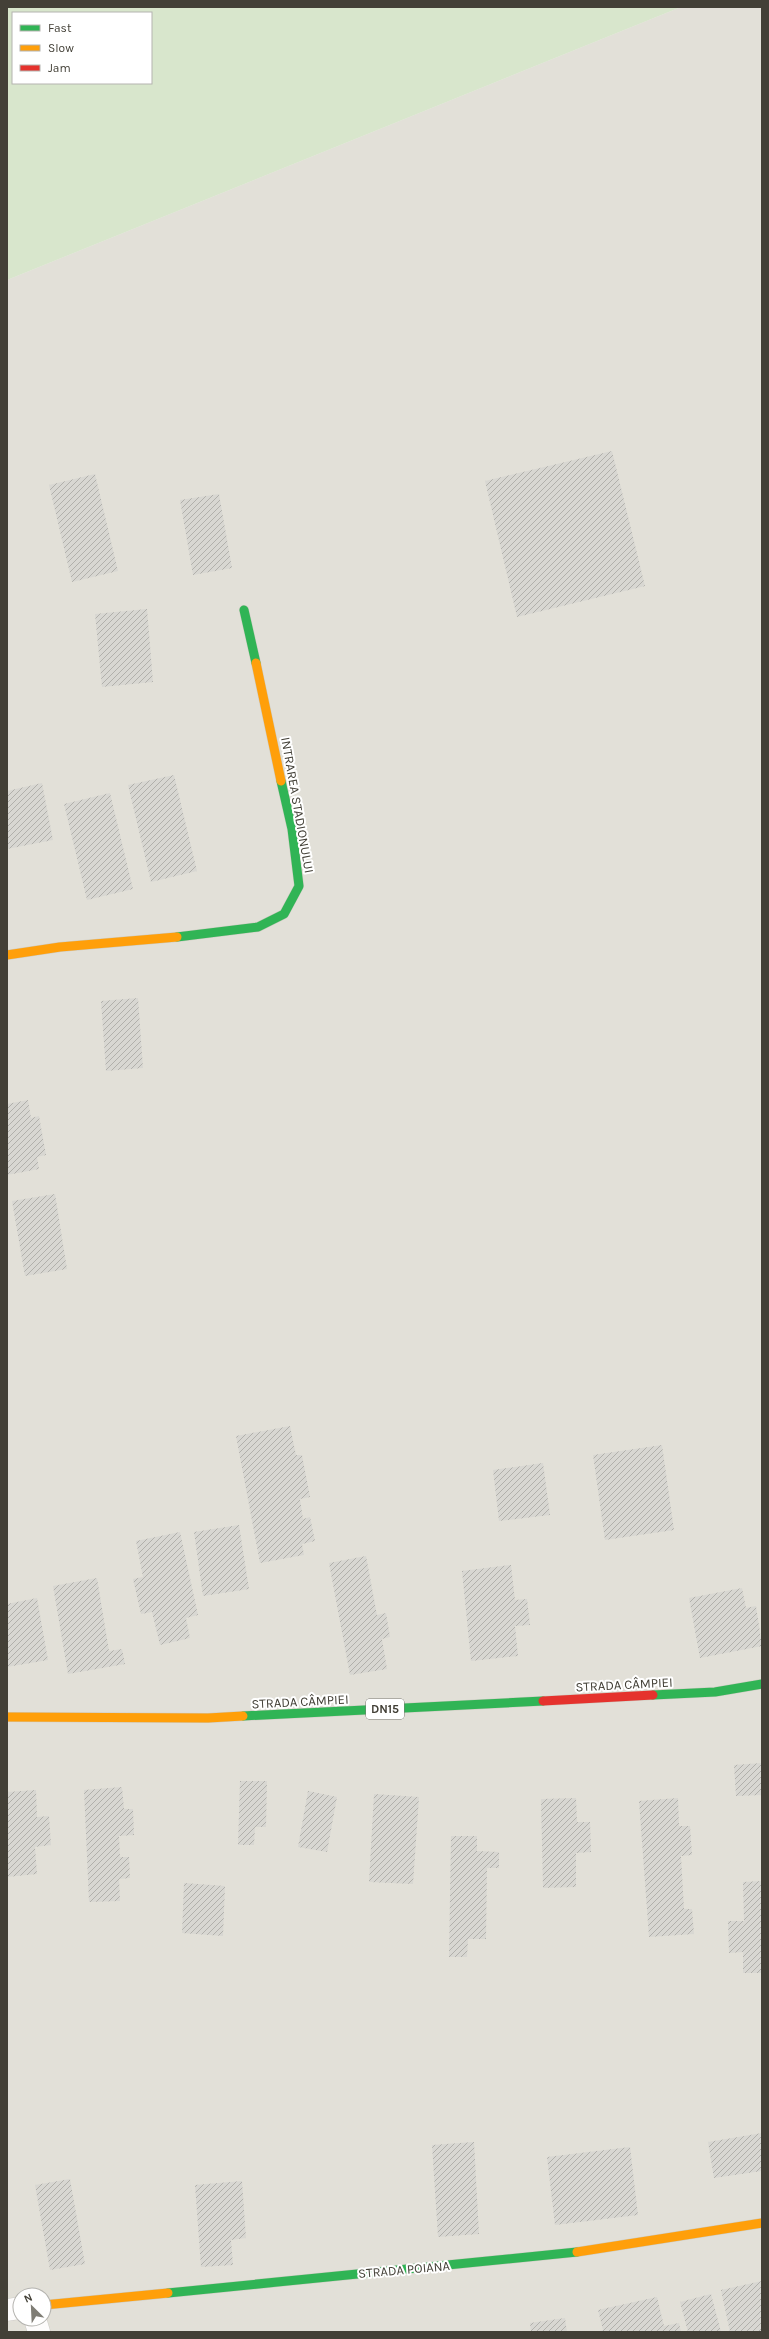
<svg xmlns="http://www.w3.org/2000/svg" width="769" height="2339" viewBox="0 0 769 2339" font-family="Karla,sans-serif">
  <defs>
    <pattern id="building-hatch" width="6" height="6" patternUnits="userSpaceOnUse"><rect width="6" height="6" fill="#d8d7d2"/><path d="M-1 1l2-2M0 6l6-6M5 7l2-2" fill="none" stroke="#b1b0ab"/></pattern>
  </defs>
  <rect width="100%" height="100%" fill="#efeee9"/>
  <path fill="#e2e0d8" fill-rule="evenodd" d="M681,7H762V2332H7V280ZM20,2295H44V2319H20Z"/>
  <path fill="#d8e6cc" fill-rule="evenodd" d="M7,7H681L7,280ZM13,13H151V83H13Z"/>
  <path fill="url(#building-hatch)" d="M612,451L645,586L517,617L485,481Z
    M95,474L118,571L72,582L49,485Z
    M219,494L232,568L193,575L180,500Z
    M147,609L153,682L102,687L95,614Z
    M174,775L197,871L151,882L128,785Z
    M42,783L53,840L7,849V791Z
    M110,793L133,889L87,900L64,804Z
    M138,998L143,1068L106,1071L101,1001Z
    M28,1100L31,1118L39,1116L46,1155L37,1157L39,1169L7,1175V1104Z
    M55,1194L67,1269L25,1276L12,1201Z
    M290,1426L296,1455H302L310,1497L300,1499L303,1519L310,1517L315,1541L302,1544L304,1555L260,1563L236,1436Z
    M662,1445L674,1530L605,1540L593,1455Z
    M543,1463L550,1515L499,1521L493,1470Z
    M239,1525L249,1589L203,1596L194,1532Z
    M180,1532L198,1615L186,1618L190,1638L160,1645L152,1612L141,1614L133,1579L143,1577L136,1541Z
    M366,1556L377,1615L386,1613L390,1637L382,1639L387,1669L350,1675L329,1563Z
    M511,1565L515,1600L527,1599L530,1625L515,1626L518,1656L471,1661L462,1571Z
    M97,1578L109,1651L122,1649L125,1664L68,1674L53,1586Z
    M742,1588L746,1608L756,1606L762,1646L700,1658L689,1598Z
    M37,1598L48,1660L7,1667V1604Z
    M762,1763V1795L736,1796L734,1765Z
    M240,1781H267L266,1827H255L254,1845H238Z
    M122,1787L124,1809H133L134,1835L119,1836L120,1857H129L130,1878L119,1879L120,1901L89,1902L84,1790Z
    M36,1790L37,1817L49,1816L51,1845L35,1847L37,1874L7,1877V1792Z
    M308,1791L337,1797L327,1852L298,1847Z
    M374,1794L419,1797L413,1884L369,1882Z
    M576,1798L577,1822H590L591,1852L576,1853V1887L543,1888L541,1799Z
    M678,1798L679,1826H690L692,1855L681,1856L684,1909H692L694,1934L649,1937L639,1801Z
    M451,1836H477V1851L499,1852V1868H487L486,1939H468L467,1957H449Z
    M762,1881V1973H743V1952L729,1953L728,1921H744L743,1882Z
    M184,1883L225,1886L223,1936L182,1933Z
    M762,2133V2171L714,2178L708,2142Z
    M474,2142L479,2234L438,2237L432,2145Z
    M630,2147L638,2215L555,2225L547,2157Z
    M70,2179L85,2264L50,2270L35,2185Z
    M242,2181L246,2238L231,2240L233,2265L201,2267L195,2185Z
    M762,2281V2332H730L721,2290Z
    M711,2294L721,2332H688L680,2302Z
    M657,2297L664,2326L679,2323L681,2332H596L603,2330L598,2310Z
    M565,2318L567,2332H531L530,2323Z"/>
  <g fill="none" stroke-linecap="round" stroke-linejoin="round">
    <defs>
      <path id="street" d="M7,2310L20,2308
        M35,2319L39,2332"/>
      <path id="fast" d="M244,610L256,663
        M177,937L258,927L284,914L299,886L292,829L281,781
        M653,1695L715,1692L762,1684
        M243,1716L543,1701
        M168,2293L577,2252"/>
      <path id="slow" d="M256,663L281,781
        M7,955L60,947L177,937
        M7,1717L208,1718L243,1716
        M577,2252L762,2223
        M44,2305L168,2293"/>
      <path id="jam" d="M543,1701L653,1695"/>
    </defs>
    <use href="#street" stroke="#cdccc7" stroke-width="23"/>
    <use href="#fast" stroke="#cdcbc1" stroke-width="10"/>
    <use href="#slow" stroke="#cdcbc1" stroke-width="10"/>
    <use href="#jam" stroke="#cdcbc1" stroke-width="10"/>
    <use href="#street" stroke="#fdfcfc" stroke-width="22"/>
    <use href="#fast" stroke="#30b455" stroke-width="9"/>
    <use href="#slow" stroke="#ff9f0a" stroke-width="9"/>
    <use href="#jam" stroke="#e5322d" stroke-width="9"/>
  </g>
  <g text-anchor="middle" stroke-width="4" stroke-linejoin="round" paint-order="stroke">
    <rect fill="#fff" stroke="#7b7973" stroke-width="1" x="366" y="1699" width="38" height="20" rx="3"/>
    <g font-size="12" font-weight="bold" fill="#434037">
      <text x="385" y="1713">DN15</text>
    </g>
    <g font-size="13" fill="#434037" stroke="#fff">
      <text transform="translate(298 805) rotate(80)" y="5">INTRAREA STADIONULUI</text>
      <text transform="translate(624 1684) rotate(-3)" y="5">STRADA CÂMPIEI</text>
      <text transform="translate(300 1701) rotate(-3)" y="5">STRADA CÂMPIEI</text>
      <text transform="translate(404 2269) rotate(-5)" y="5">STRADA POIANA</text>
    </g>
  </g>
  <rect width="769" height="2339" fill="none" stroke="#434037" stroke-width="16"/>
  <rect x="12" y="12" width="140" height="72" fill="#ffffff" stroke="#b4b3af"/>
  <rect x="20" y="25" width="20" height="6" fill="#30b455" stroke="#b4b3af"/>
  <text x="48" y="32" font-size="12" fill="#434037">Fast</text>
  <rect x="20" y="45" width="20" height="6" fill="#ff9f0a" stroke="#b4b3af"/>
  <text x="48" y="52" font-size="12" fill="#434037">Slow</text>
  <rect x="20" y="65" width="20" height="6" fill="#e5322d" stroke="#b4b3af"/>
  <text x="48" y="72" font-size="12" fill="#434037">Jam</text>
  <g transform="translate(32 2307) rotate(336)"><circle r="19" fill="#ffffff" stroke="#b4b3af"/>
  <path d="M0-3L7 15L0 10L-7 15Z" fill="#7f7d75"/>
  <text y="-6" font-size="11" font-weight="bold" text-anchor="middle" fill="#434037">N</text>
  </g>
</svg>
